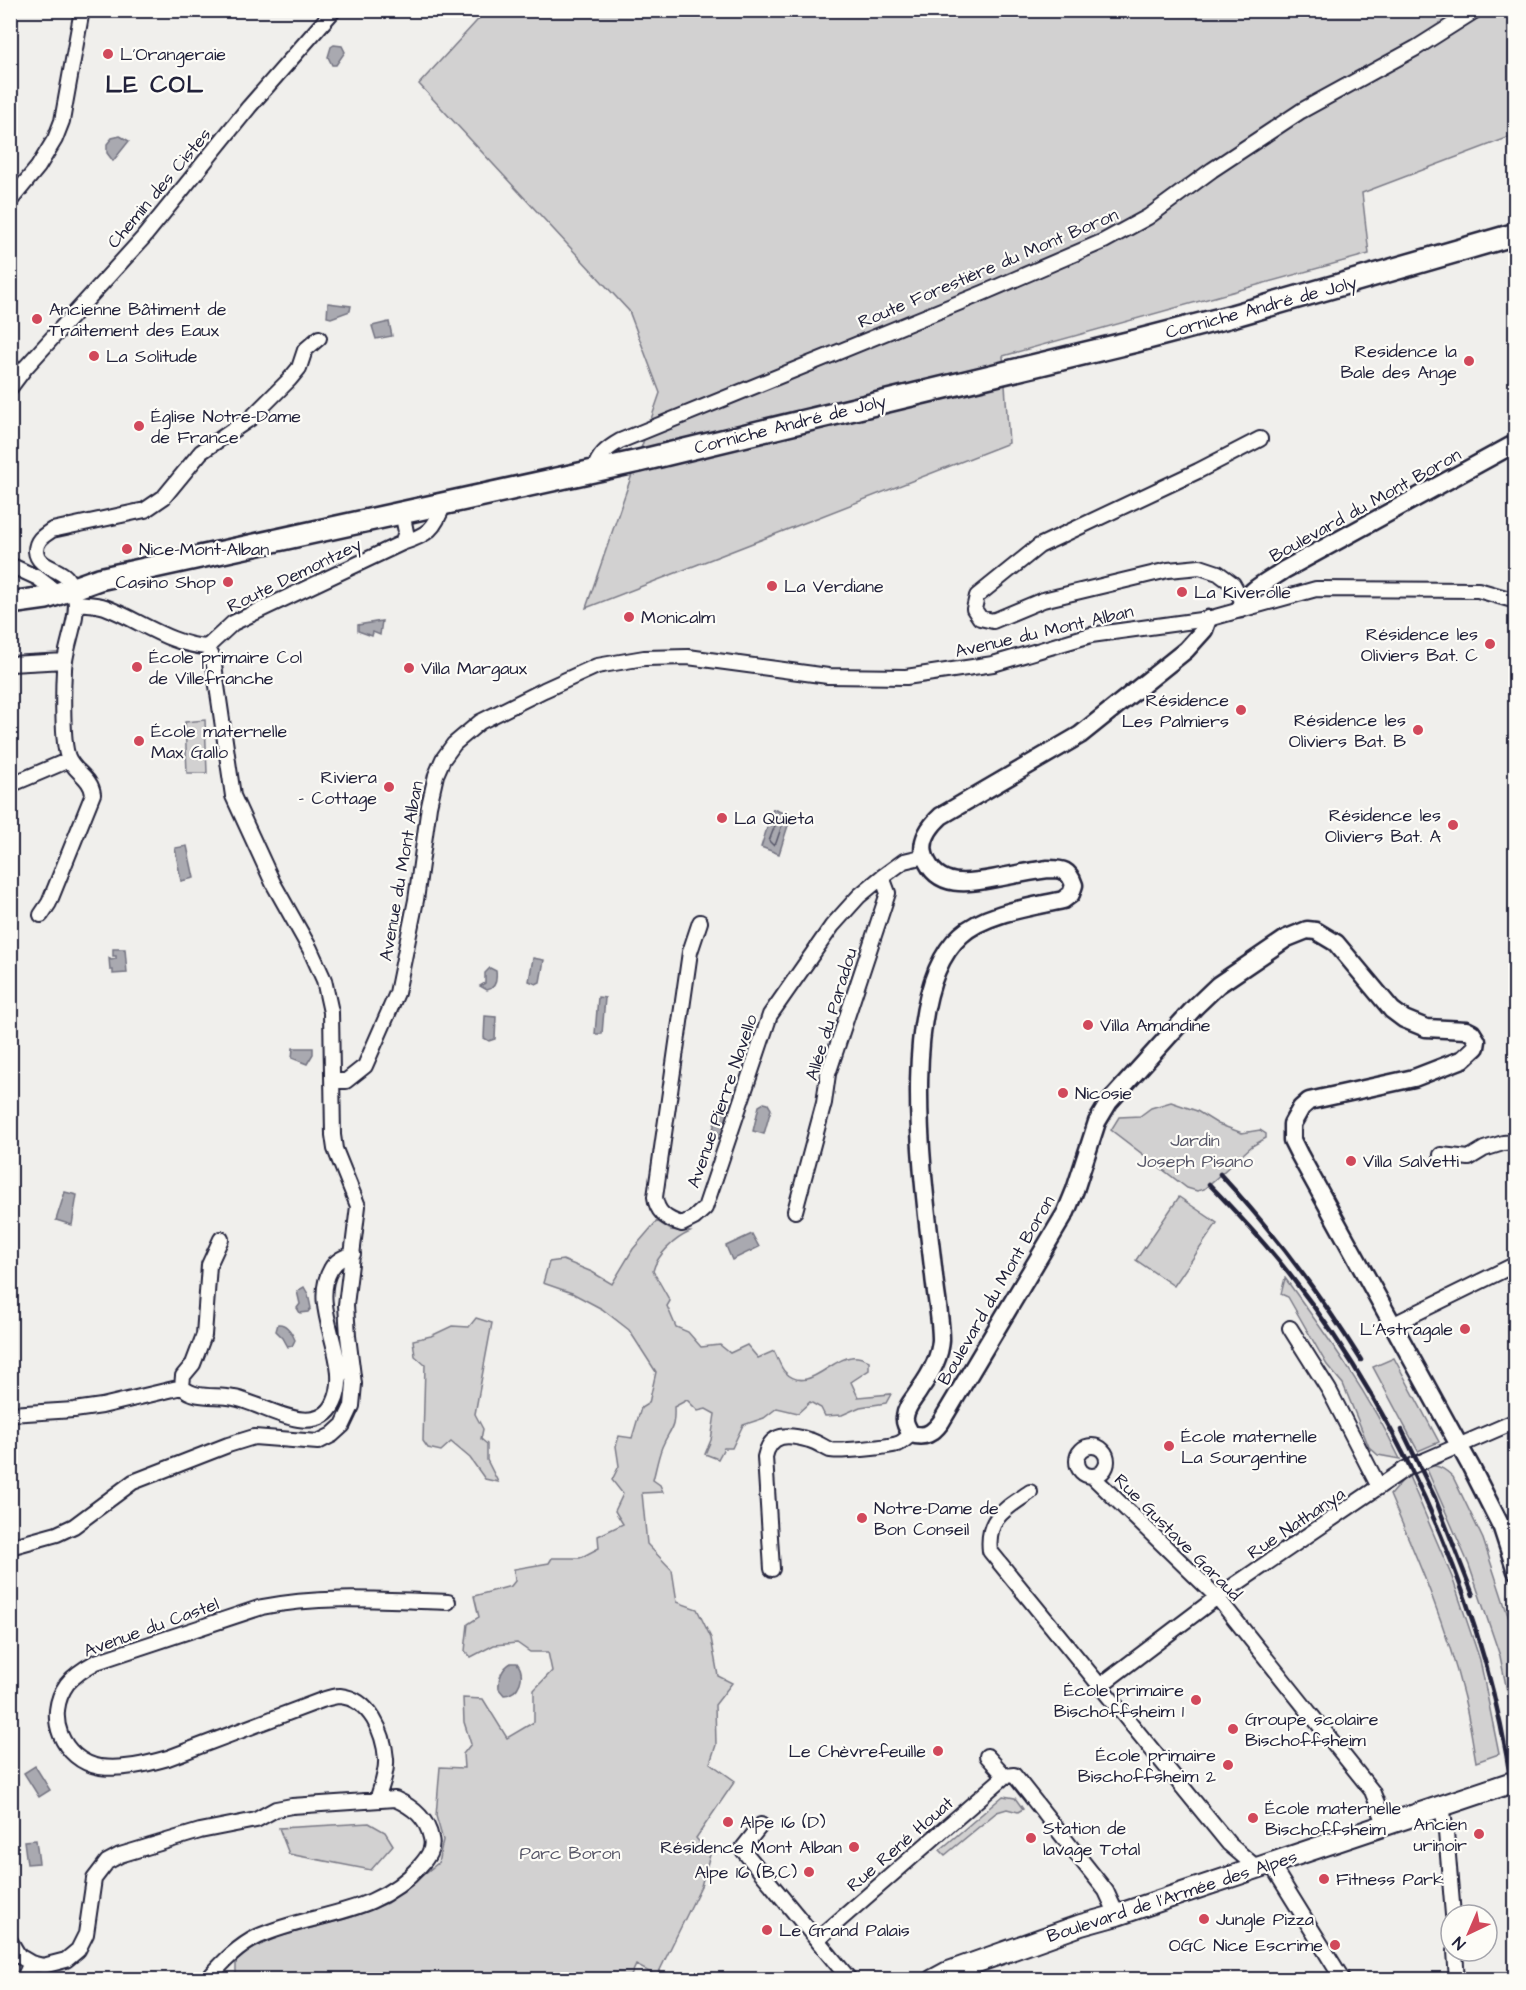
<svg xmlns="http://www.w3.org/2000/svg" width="1526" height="1990" viewBox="0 0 1526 1990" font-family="'Architects Daughter',sans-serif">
  <rect width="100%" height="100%" fill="#f0efec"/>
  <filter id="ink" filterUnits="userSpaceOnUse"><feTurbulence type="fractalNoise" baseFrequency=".0167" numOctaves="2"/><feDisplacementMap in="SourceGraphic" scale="12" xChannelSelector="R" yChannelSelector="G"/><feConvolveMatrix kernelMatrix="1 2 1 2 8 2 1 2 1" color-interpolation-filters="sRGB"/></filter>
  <g filter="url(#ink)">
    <path fill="#d2d1d1" stroke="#7a7a86" stroke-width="1.5" d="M486,11H1515V135L1362,193L1369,254L1003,356L1009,443L586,608L660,393L629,311L419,84Z
      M205,720L207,773H187L185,722Z
      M1171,1102L1197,1111L1218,1124L1242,1133L1260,1130L1266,1134V1138L1252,1146L1204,1189L1197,1191L1187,1188L1111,1130L1119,1117L1140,1116L1151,1108Z
      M1179,1197L1217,1223L1174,1286L1136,1260Z
      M657,1221L671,1230L690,1232C674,1239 657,1255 653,1271L670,1301L667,1306L676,1327L688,1332L701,1347L720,1345L730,1353L747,1345L758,1358L774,1351C778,1358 780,1367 785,1372C807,1395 830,1359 851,1357C858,1356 863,1358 869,1361V1370L851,1382L858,1397L891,1394L886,1403L860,1407L842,1415L825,1416L821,1408L810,1402L798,1413L777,1408L764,1418L743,1425L732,1448H724L718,1459L705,1454L711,1440L715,1414L706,1409L698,1411L687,1400L674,1407C675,1431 670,1428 662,1447C658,1457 656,1469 653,1480L660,1485L663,1492L642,1493L647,1544L672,1570L677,1602L697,1609L711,1638L718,1676L732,1683L715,1705L716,1745L710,1763L735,1781L696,1838L710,1855L701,1886L657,1976L636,1965L629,1980H231L236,1974V1962L247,1952L274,1938L352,1917L387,1903L438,1863L443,1840L436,1816L440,1767L464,1768L463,1754L471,1744L464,1722L463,1698L483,1699L507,1738L534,1722V1690L552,1671L548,1652H530L517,1643L494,1645L471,1657L465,1651L468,1624L479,1617L474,1596L511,1586L515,1581L514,1569L549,1563L552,1558H580L599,1548L598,1536L623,1524L615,1511L623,1494L612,1480L619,1466L616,1446L619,1436L632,1438L641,1408L649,1403L656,1372L629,1330L602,1309L572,1293L543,1283L549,1262L563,1260L592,1272L612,1284L633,1249Z
      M1285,1278C1327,1336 1369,1394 1400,1459L1378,1455L1369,1447L1343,1384L1327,1365L1288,1297L1281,1294Z
      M476,1318L492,1323L475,1414L483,1429L481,1439L487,1444V1460L498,1482L485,1479L470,1458L451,1442L441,1451L428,1448L423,1441L425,1365L415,1356L413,1340L431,1336L452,1326L469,1327Z
      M1394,1358L1439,1442L1418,1451L1373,1367Z
      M1425,1465C1438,1465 1444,1468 1453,1477L1483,1539L1515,1637V1730L1500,1656L1469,1565Z
      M1408,1474L1452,1577L1480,1660L1499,1754L1476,1762C1472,1739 1469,1716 1463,1694C1446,1625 1418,1560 1390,1495Z
      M1003,1796L1015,1798L1023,1809L1018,1812L1007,1809L997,1812L945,1855L940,1850Z
      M369,1823L385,1832L393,1845L371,1870L289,1854L279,1828Z"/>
    <path fill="#a9a9b0" stroke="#737381" stroke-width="1.5" d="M334,45L342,46L345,52L336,65H332L328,57L331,47Z
      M120,136L129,141L113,161L107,153V144L112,138Z
      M328,303L351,306L350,311L331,318L327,317Z
      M389,322L392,336L376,339L372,326Z
      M382,621L380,635L373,632L372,636L358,631V625Z
      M773,809L791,816L779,854L761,847Z
      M187,846L194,878L181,881L175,848Z
      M113,949H125L127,973L113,974V970H110L109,958L111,960L116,959V956H113Z
      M533,958L544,960L540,982L536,984L529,981Z
      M490,968L496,971C497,979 496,988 487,990L480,986L485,983V973Z
      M598,997L605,998L602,1034H595Z
      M485,1016L496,1017L495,1039L489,1041L484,1038Z
      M293,1048H313V1054L307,1064L292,1058Z
      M764,1103L768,1104L771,1109L764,1134L753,1131L759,1106Z
      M719,1109L730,1114L721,1139L711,1136Z
      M65,1192L77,1195L72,1225L56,1220Z
      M752,1234L759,1247L732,1260L726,1246Z
      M304,1287L308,1294L311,1308L308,1312L300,1313L297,1308L300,1304L297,1291Z
      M278,1324C287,1323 292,1333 295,1340L292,1346L288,1347L283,1338L276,1331Z
      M511,1663H517C526,1675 520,1694 504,1695L499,1689C498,1679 502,1668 511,1663Z
      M35,1766L50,1790L39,1797L24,1773Z
      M36,1840L39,1863L27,1864L24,1841Z"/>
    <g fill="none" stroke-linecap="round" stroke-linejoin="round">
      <path stroke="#58586a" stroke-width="1.5" d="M778,818L782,819L783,822L776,843L773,845L769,841Z"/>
      <defs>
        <path id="minor" d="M10,201L38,167L55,139L62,121L82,10
          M10,388L25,368L143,238L249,107L334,10
          M594,470C599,455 606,449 620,441L983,293L1104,241L1148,217L1212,170L1301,111L1416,48L1476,10
          M402,543L406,532L402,512
          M10,565L38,578L59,594
          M1243,602L1233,584L1218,573L1200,567L1168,570L1043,600L993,621L980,618L974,609L977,596L1039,546L1198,471L1260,439
          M77,603C86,604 97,604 105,607C139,620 171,645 207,647
          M207,647L233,623L402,543C428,535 435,529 444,503
          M10,664L65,661
          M10,785L69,760
          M41,915L49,903L93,794C91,777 74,772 68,757C62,743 63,688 64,670C64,650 80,615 75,598C73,590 71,583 66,577C57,568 37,566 36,551C36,540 43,536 52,530L145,510L164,497L201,452L251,418L289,380L299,368L305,350L319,338
          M700,922L690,952L655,1197C657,1213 667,1220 682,1224L694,1218L705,1208L770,1015L832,926L859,896L882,877
          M333,1081H346L365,1066L397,993L416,900L429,806L436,775L443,759L454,744L480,722L544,690L597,666L644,658L688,657L828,676L906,677L993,664L1091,635L1208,619L1316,589L1478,590L1516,601
          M1441,1155L1469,1158L1484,1149L1503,1143L1516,1142
          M795,1211L824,1103L828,1074L888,893L882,877L904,861L925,856
          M221,1239L209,1265L204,1335L193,1364L183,1376L182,1387C196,1400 216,1394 234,1398C242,1399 249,1403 256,1405C279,1414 319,1434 334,1403C354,1362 308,1308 331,1269C336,1260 344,1257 353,1254
          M1394,1324L1516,1264
          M1290,1328L1329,1390L1379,1487
          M10,1414L74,1410L102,1406L182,1387
          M1077 1461a15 15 0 1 1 30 0a15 15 0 1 1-30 0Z
          M1093,1477L1217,1597L1372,1791L1386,1825
          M1030,1492C1006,1509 986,1517 990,1551L1229,1844L1257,1868
          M10,1547L57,1534L74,1526L133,1482L228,1445L254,1437L318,1442L332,1435L343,1425L352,1406L354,1384L348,1336L346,1305L358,1206L335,1149L333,1135L331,1012L324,980L310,949L273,883L233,796L213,658L207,647
          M772,1569L765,1457C770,1432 789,1434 809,1440C817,1442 823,1447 830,1450C838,1452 892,1447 900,1443C904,1441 908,1437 911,1434
          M1101,1685L1217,1597L1405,1469L1516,1421
          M987,1756L1005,1776
          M1005,1776L1014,1775L1018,1780L1106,1891L1117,1915
          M377,1800C381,1787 387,1773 386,1759C384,1733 370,1699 340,1696C335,1696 328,1698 322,1700L168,1758C147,1764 123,1770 100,1767C62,1760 44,1716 67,1684C75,1674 85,1668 96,1662L262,1607C323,1595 386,1600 448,1602
          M1442,1806L1446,1832L1453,1915
          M761,1825L742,1849L850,1980
          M1271,1864L1343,1980
          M818,1939L1005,1776
          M10,1941L19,1956L31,1963L43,1966L66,1960L78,1950L86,1934L94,1879L107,1862L120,1855L200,1831L256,1820L276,1809L292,1806L395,1799C413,1807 427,1818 431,1838C434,1849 427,1858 420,1866C375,1917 316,1911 259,1936C238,1946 223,1962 207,1980
          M1455,1951L1457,1980
          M23,1980L31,1963"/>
        <path id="tertiary" d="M1240,609C1245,591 1270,580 1284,570L1516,443
          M1208,619L1204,630L1186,650L1080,735L941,816C930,826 919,841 925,857C938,892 974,882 1002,877C1017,874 1033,871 1048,869C1063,869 1069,870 1074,885L1071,894L1063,900C1032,907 985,913 961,935C894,994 925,1194 934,1276C936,1297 941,1319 941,1340C940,1358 930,1375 920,1389C915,1398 906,1406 905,1417C904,1423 908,1429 911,1434C925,1438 932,1434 941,1422L1066,1212L1075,1190L1097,1122L1109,1102L1195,1007L1218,985L1287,938L1307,930L1316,931L1336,943L1392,1010L1404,1019L1426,1028L1466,1030L1472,1033L1477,1041L1476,1047L1463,1059L1414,1078L1309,1101L1301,1108L1292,1124V1140L1299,1154L1471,1467L1502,1528L1516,1571"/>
        <path id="secondary" d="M933,1980L946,1973L1081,1925L1117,1915L1516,1781"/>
        <path id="primary" d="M10,603L46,598L99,579L639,461L1136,341L1232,316L1516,234"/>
      </defs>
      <use href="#minor" stroke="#22223b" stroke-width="18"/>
      <use href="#tertiary" stroke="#22223b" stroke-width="21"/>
      <use href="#secondary" stroke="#22223b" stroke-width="24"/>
      <use href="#primary" stroke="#22223b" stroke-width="26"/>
      <use href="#minor" stroke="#fdfcf7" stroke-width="14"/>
      <use href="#tertiary" stroke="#fdfcf7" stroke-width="16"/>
      <use href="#secondary" stroke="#fdfcf7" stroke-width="20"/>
      <use href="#primary" stroke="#fdfcf7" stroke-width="21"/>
      <path stroke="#22223b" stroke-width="4.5" d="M1220,1174C1273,1231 1320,1294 1361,1360
        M1209,1184C1237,1213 1265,1243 1290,1275C1409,1427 1498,1633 1516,1826
        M1402,1430L1435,1498L1473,1595"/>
    </g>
  </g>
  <g fill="#d1495b" stroke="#fdfcf7" stroke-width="2">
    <circle cx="108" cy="54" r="6"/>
    <circle cx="37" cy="319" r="6"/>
    <circle cx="94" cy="356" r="6"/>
    <circle cx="1469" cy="361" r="6"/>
    <circle cx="139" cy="426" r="6"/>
    <circle cx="127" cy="549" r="6"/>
    <circle cx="228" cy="582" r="6"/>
    <circle cx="772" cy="586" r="6"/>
    <circle cx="1182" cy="592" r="6"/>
    <circle cx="629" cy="617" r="6"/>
    <circle cx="1490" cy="644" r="6"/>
    <circle cx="137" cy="667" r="6"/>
    <circle cx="409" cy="668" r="6"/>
    <circle cx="1241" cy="710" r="6"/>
    <circle cx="1418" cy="730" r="6"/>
    <circle cx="139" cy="741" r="6"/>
    <circle cx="389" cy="787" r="6"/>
    <circle cx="722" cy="818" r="6"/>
    <circle cx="1453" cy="825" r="6"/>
    <circle cx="1088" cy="1025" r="6"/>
    <circle cx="1063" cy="1093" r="6"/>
    <circle cx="1351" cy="1161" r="6"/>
    <circle cx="1465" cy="1329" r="6"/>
    <circle cx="1169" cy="1446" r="6"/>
    <circle cx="862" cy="1518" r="6"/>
    <circle cx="1196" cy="1700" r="6"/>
    <circle cx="1233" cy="1729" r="6"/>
    <circle cx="938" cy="1751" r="6"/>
    <circle cx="1228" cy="1765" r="6"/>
    <circle cx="1253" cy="1818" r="6"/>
    <circle cx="728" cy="1822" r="6"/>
    <circle cx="1479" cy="1834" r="6"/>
    <circle cx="1031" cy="1838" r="6"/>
    <circle cx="854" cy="1847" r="6"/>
    <circle cx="809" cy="1872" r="6"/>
    <circle cx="1324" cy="1879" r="6"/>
    <circle cx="1204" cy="1919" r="6"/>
    <circle cx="767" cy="1930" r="6"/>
    <circle cx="1335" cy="1945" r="6"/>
  </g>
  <g text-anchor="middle" stroke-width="4.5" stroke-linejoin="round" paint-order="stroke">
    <g font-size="18" fill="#22223b" stroke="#fdfcf7" text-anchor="start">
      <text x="120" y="60">L'Orangeraie</text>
      <text x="49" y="315">Ancienne Bâtiment de<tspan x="49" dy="21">Traitement des Eaux</tspan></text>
      <text x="1457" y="357" text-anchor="end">Residence la<tspan x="1457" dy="21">Bale des Ange</tspan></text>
      <text x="106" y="362">La Solitude</text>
      <text x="151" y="422">Église Notre-Dame<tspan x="151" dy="21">de France</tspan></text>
      <text x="139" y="555">Nice-Mont-Alban</text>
      <text x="216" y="588" text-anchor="end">Casino Shop</text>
      <text x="784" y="592">La Verdiane</text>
      <text x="1194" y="598">La Kiverolle</text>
      <text x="641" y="623">Monicalm</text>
      <text x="1478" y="640" text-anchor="end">Résidence les<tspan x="1478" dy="21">Oliviers Bat. C</tspan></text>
      <text x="149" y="663">École primaire Col<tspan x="149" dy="21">de Villefranche</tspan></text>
      <text x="421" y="674">Villa Margaux</text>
      <text x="1229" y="706" text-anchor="end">Résidence<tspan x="1229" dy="21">Les Palmiers</tspan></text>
      <text x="1406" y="726" text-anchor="end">Résidence les<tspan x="1406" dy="21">Oliviers Bat. B</tspan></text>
      <text x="151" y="737">École maternelle<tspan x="151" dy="21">Max Gallo</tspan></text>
      <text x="377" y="783" text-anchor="end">Riviera<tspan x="377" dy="21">- Cottage</tspan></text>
      <text x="1441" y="821" text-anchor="end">Résidence les<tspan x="1441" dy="21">Oliviers Bat. A</tspan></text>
      <text x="734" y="824">La Quieta</text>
      <text x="1100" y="1031">Villa Amandine</text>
      <text x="1075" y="1099">Nicosie</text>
      <text x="1363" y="1167">Villa Salvetti</text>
      <text x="1453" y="1335" text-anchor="end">L'Astragale</text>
      <text x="1181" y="1442">École maternelle<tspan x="1181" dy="21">La Sourgentine</tspan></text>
      <text x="874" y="1514">Notre-Dame de<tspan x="874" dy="21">Bon Conseil</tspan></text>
      <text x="1184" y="1696" text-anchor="end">École primaire<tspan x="1184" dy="21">Bischoffsheim 1</tspan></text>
      <text x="1245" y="1725">Groupe scolaire<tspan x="1245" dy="21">Bischoffsheim</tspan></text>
      <text x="926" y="1757" text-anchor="end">Le Chèvrefeuille</text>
      <text x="1216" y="1761" text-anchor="end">École primaire<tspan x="1216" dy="21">Bischoffsheim 2</tspan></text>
      <text x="1265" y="1814">École maternelle<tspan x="1265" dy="21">Bischoffsheim</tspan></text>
      <text x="740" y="1828">Alpe 16 (D)</text>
      <text x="1467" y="1830" text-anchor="end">Ancien<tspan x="1467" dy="21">urinoir</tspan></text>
      <text x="1043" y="1834">Station de<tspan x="1043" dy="21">lavage Total</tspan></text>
      <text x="842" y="1853" text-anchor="end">Résidence Mont Alban</text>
      <text x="797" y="1878" text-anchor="end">Alpe 16 (B,C)</text>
      <text x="1336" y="1885">Fitness Park</text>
      <text x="1216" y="1925">Jungle Pizza</text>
      <text x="779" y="1936">Le Grand Palais</text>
      <text x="1323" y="1951" text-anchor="end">OGC Nice Escrime</text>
    </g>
    <g font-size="18" fill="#22223b" stroke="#fdfcf7">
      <text transform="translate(159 188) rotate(-50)" y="6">Chemin des Cistes</text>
      <text transform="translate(988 268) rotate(-23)" y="6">Route Forestière du Mont Boron</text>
      <text transform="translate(1261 307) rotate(-15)" y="6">Corniche André de Joly</text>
      <text transform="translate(790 424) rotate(-14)" y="6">Corniche André de Joly</text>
      <text transform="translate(1365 505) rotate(-29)" y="6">Boulevard du Mont Boron</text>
      <text transform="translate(294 575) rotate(-26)" y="6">Route Demontzey</text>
      <text transform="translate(1044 631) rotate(-13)" y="6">Avenue du Mont Alban</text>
      <text transform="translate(401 871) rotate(-80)" y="6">Avenue du Mont Alban</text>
      <text transform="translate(831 1014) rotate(-73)" y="6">Allée du Paradou</text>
      <text transform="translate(722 1101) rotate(-71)" y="6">Avenue Pierre Navello</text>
      <text transform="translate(996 1290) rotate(-60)" y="6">Boulevard du Mont Boron</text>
      <text transform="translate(1296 1523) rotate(-34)" y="6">Rue Nathanya</text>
      <text transform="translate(1178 1537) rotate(45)" y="6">Rue Gustave Garaud</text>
      <text transform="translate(151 1627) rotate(-20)" y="6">Avenue du Castel</text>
      <text transform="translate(900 1844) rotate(-41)" y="6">Rue René Houat</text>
      <text transform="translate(1172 1896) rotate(-18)" y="6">Boulevard de l'Armée des Alpes</text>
    </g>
    <g font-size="18" fill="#575768" stroke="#fdfcf7">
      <text x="1195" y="1146">Jardin<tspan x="1195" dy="21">Joseph Pisano</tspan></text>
      <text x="570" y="1859">Parc Boron</text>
    </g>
    <g font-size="24" font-weight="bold" letter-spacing="1.5" fill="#22223b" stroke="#fdfcf7">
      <text x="155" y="92">LE COL</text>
    </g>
  </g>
  <rect width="1526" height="1990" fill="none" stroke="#fdfcf7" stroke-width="36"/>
  <rect x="18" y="18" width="1490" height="1954" fill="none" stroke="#22223b" stroke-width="2" filter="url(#ink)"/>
  <g transform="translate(1469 1933) rotate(224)"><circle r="28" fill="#fdfcf7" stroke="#a5a5ac" stroke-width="1.5"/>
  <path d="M0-4.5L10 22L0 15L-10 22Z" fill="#d1495b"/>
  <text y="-9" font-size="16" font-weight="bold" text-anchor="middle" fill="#22223b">N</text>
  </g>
</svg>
